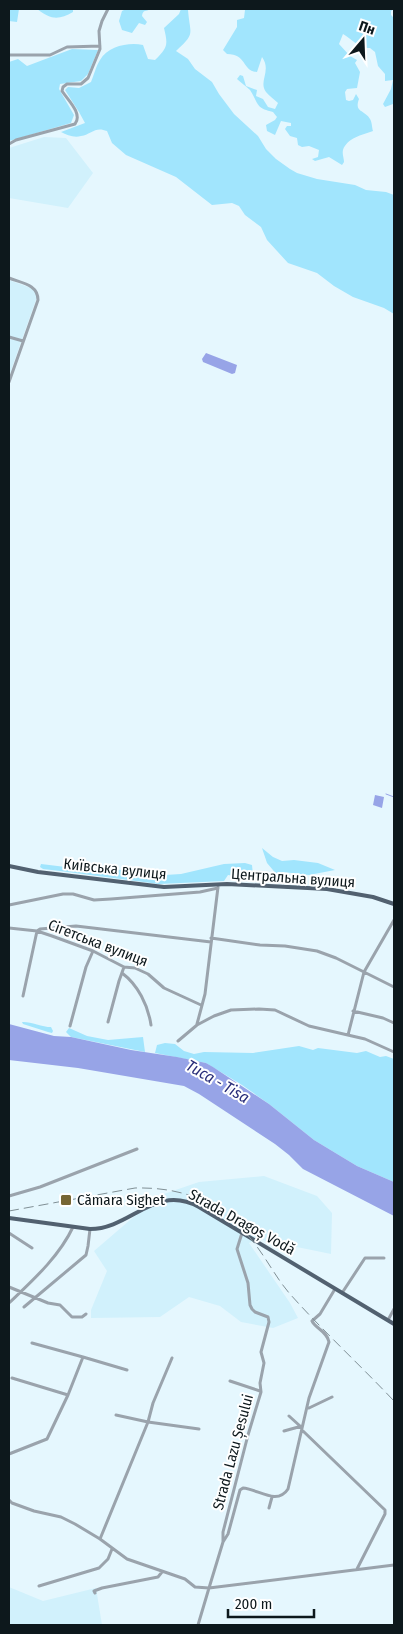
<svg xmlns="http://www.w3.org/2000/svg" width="403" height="1634" viewBox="0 0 403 1634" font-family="'Fira Sans Condensed',sans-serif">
  <rect width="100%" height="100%" fill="#e5f7fe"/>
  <path fill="#d1f1fc" d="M44,137L66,138L93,173L68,208L9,198V148Z
    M9,280L31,288L35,291L37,297L9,376Z
    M264,1176L317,1196L332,1213L331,1254L258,1239L249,1243L290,1303L298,1318L273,1328L241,1322L220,1306L189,1297L160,1317L91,1318V1310L107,1271L94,1251L158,1196L199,1182Z
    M9,1587L43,1601L96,1588L102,1625H9Z"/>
  <path fill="#a1e5fd" d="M9,9H19L17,22L9,21Z
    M37,9H73V12C59,20 51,20 37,9Z
    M126,9H150C146,12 143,9 142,16L147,22L145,25L139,23L132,33L122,30L119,21L122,11Z
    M181,9L188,10C190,35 196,33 176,51L188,59L195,69L212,82L219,94L234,114L258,136L266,149L276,159L290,169L297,173L317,179L355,185L366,190L386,192L394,195V314L384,308L353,297L334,286L317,273L288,263L267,240L261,227L245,215L239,206L232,203L212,205L176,177L126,155L112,143L107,131C95,126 92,134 81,136C74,138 67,135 61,132L85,123L79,112L65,90L68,87L79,88L91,82C94,75 96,66 100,60C108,46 129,42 143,45L148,59L155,60C168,47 168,45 164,28L179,14Z
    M236,9H394L391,11V15L394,18V105L393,104L385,107L383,104L391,89L393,80L385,81V74L378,66L375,52L370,48C359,49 352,39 343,34L339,44L350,56L357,60L355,63L360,72L357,88L347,89L345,92L346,100L349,101L353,100L356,94L359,99C354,113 364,109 370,119C372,122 372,128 373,131C362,135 347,138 343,150C342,154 344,158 344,162L342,165L329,157L315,161L312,159L318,157L319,150L309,146L302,147L298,145L297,138L290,136L285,129L287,126H291V123L281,121L275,135L267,131L266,125L275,120L277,117L273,112C255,108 259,104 250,90C246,86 241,83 237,79L240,75L243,76L246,86L257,90L256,96L263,99L268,107L275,109L278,103C274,99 269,96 266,92C258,81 272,71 262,57L257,72C242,71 247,54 227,54L223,50L237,27V20L244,18L245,10Z
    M72,49L98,50L88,74L81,81L60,84L59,89L74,115L71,123L9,141V62L18,59L27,66Z
    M262,848L273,857L282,861L294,860L318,863L335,870L309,875L283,872L278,876L267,863Z
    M245,863L252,865L253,875L235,876L228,875L224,881L159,884L60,871L43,869L40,867L41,864L74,868L122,870L165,875L181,874L224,864Z
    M22,1022C29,1021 42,1027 51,1027L53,1031L52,1033L48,1032L23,1024Z
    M69,1028L87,1036L108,1040L143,1037L145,1052L71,1037L66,1032Z
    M165,1043L175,1044L184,1051L194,1054L204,1052L253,1053L299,1046L313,1050L318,1048L357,1053L366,1051L380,1057L386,1056L394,1059V1182L357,1166L314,1140L269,1104L242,1085L206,1063L155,1053L157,1045Z"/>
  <path fill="#97a4e7" d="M206,353L237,365L235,373L232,374L203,362L202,359Z
    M375,795L384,797L382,808L373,805Z
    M9,1024L54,1036L71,1037L131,1050L177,1057L206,1063L213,1067L269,1104L314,1140L357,1166L394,1182V1216L303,1169L289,1155L275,1144L199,1094L184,1086L78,1068L9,1060Z"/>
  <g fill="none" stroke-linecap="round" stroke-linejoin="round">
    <path stroke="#97a4e7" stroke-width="1" d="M386,794L394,797"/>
    <path stroke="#9aa3ac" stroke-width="3" d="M9,55H50L67,47L100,46
      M9,144L16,140L75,124C83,114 68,100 62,91L63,87L67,84H81L88,78L100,49L99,31L102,21L108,9
      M9,278C21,283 38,284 38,300L9,382
      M9,337L23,341
      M9,905L63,894H73L94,900L111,899L200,892L218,888
      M9,928L37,931L52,936L93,951L124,967L135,968L148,974L164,988L201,1005
      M211,938L260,945L285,946L317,951L336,958L394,987
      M122,973C138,985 148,1005 151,1025
      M23,996L37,931L40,929L76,926L211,942
      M353,1011L383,1018L394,1023
      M108,1022L119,981L124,967
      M197,1024L205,994L218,887
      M70,1026L86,967L93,951
      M348,1035L364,972L394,920
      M178,1041L197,1025L214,1016L231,1010L259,1009L275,1010L309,1026L365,1039L394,1052
      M9,1196L40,1187L137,1149
      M9,1233L32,1248
      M9,1287L48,1303L60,1305L72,1317H82L86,1314
      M342,1293L365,1258H384
      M9,1303C32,1281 59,1257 73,1227
      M24,1307L86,1255L88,1246L90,1229
      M388,1320L394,1309
      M32,1343L83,1357
      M12,1378L68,1395
      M230,1381L260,1391
      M309,1408L332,1397
      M116,1415L148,1422L153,1403L172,1358
      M289,1416L300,1426
      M284,1431L302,1426
      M303,1431L385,1510V1514L357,1569
      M9,1454L47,1439L68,1395L83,1357L127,1370
      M9,1500L12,1503L34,1511L61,1517L75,1524L100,1539L127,1559L185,1579L195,1587L209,1588L223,1542V1532L248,1435L261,1392L260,1383L264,1363L261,1352L269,1322L268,1317L255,1312L252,1309L250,1305L248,1283L237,1249L242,1233
      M269,1508L272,1497
      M100,1539L148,1422L199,1429
      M223,1542L228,1534L240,1490L243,1488C258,1489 277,1506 288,1489L309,1398L329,1342C327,1331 316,1329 312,1321L320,1314L335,1289
      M39,1586L99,1568L108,1559L112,1549
      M95,1593L94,1591L102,1588L158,1577L162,1572
      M198,1625L209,1588L394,1565"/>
    <path stroke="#526170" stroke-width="4" d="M9,866L38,872L164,887L227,884L327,889L373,897L394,904
      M9,1218L90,1229C131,1229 155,1183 199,1207L394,1324"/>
    <path stroke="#808f95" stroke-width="1" stroke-dasharray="10 5" stroke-linecap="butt" d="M9,1211L135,1188C183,1187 218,1201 250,1238C265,1255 275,1277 290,1294C323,1331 360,1365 394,1401"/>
  </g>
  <rect fill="#766634" stroke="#fff" stroke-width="2" x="60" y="1194" width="12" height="12" rx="2.5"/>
  <g text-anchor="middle" stroke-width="4" stroke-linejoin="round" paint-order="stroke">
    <g font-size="15" fill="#0d181c" stroke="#fff">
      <text transform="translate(115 869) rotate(6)" y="5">Київська вулиця</text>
      <text transform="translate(293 878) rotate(4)" y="5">Центральна вулиця</text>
      <text transform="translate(98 943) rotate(21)" y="5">Сігетська вулиця</text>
      <text transform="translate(242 1222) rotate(29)" y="5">Strada Dragoș Vodă</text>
      <text transform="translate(233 1452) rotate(-75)" y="5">Strada Lazu Șesului</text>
    </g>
    <g font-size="15" fill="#0d181c" stroke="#fff" text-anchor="start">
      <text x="77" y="1205">Cămara Sighet</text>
    </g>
    <g font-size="16" font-style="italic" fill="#292d79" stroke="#fff">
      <text transform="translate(218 1081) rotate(30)" y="6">Тиса - Tisa</text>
    </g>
  </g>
  <rect width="403" height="1634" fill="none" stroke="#0d181c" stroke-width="20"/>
  <g transform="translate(363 40) rotate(19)" stroke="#ffffff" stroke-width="4" paint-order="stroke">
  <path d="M0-4L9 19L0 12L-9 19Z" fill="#0d181c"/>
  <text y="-8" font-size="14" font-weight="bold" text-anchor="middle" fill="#0d181c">Пн</text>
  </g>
  <path d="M228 1609v8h86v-8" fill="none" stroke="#0d181c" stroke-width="2.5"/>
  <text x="235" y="1609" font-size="15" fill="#0d181c" stroke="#ffffff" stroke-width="4" paint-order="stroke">200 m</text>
</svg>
